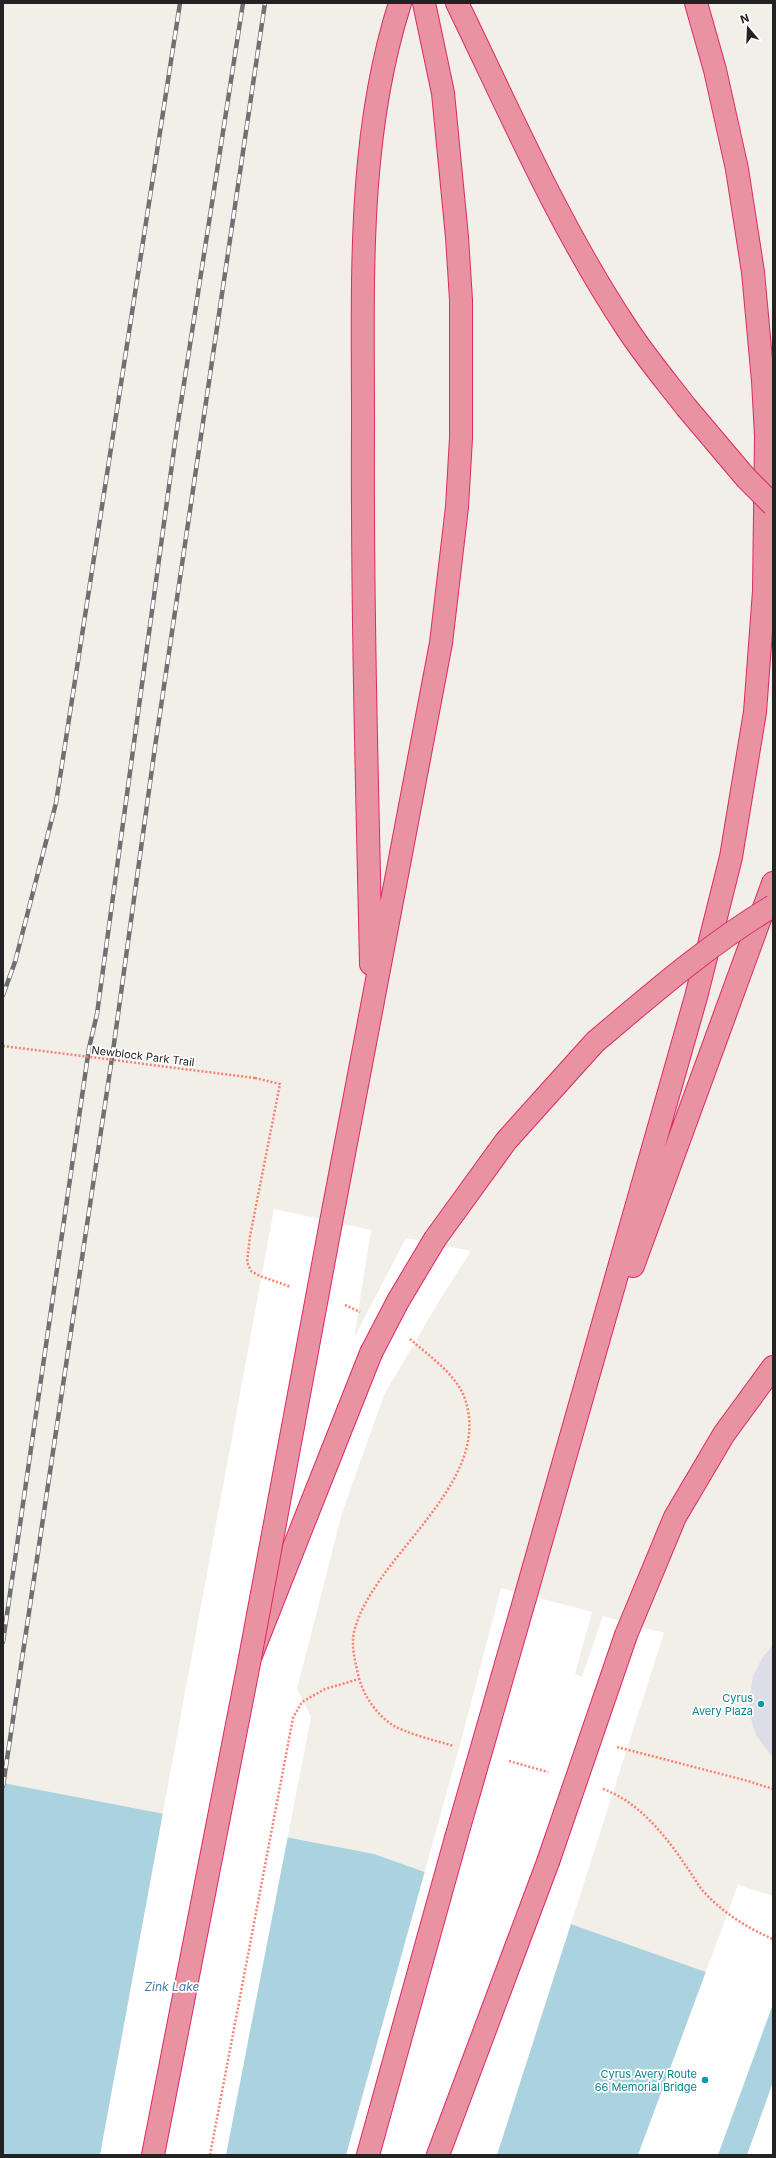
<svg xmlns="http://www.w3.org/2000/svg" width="776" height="2158" viewBox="0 0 776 2158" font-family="Inter,sans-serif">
  <rect width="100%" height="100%" fill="#f2efe9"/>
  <path fill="#dddde8" d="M773,1645V1758L756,1735L750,1716L749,1701L753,1676L762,1658Z"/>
  <path fill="#aad3df" d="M3,1783L374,1854L773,1996V2155H3Z"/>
  <path fill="#fff" d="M274,1209L371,1230L354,1338L406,1238L471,1251L439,1301L384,1395L342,1513L297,1689L311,1717L226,2155H100Z
    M501,1588L592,1612L575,1674L582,1677L603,1616L664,1633L497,2155H346L461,1741Z
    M738,1885L773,1896V2004L718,2155H638Z
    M773,2082V2155H747Z"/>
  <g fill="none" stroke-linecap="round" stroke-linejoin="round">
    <defs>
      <path id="motorway" d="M457,3C510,112 559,226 626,327C644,355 666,381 686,407
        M371,964C367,783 362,602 363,421C363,280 357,138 400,3
        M331,1222L441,643L457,507L461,438V300L457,237L443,93L424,3
        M435,1239L506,1141L595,1042
        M633,1266L773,883
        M525,1598L696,997L731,857L755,712L764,591L766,436L763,381L753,272L737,169L715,70L696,3
        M626,1635L675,1517L724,1434L773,1367
        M153,2155L250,1658L371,1353
        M368,2155L456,1838
        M438,2155L548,1862"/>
    </defs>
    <use href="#motorway" stroke="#dc2a67" stroke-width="24"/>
    <path stroke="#fa8072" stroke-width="2.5" stroke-dasharray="2 2" stroke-linecap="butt" d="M255,1078L280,1084L250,1236L247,1262L251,1271L260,1276L291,1287
      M345,1305L360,1312
      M410,1339C430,1357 458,1375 466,1402C491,1486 372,1557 354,1632C351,1647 355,1660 358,1674C362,1693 375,1713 391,1724C404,1733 437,1741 454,1746
      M617,1747L748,1781L773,1789
      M509,1761L548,1772
      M603,1789C639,1802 665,1835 686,1866C692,1874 697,1884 703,1891C722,1912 747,1928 773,1939
      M210,2155L293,1718L302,1702L325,1689L359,1679"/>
    <use href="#motorway" stroke="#e892a2" stroke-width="22"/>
    <defs>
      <path id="rail" d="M3,995L15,962L56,803L180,3
        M3,1642L89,1048L97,1014L176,435L243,3
        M3,1786L113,1051L155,747L265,3"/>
    </defs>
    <use href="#rail" stroke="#707070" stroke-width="4.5"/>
    <use href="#rail" stroke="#fff" stroke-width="3" stroke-dasharray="9" stroke-linecap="butt"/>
    <defs>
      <path id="motorway-bridge" d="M686,407L746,478L773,505
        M595,1042C652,994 709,944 773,906
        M371,1353L398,1301L435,1239
        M250,1658L331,1222
        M456,1838L525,1598
        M548,1862L626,1635"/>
    </defs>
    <use href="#motorway-bridge" stroke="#dc2a67" stroke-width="24" stroke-linecap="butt"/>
    <path stroke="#fa8072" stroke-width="2.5" stroke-dasharray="2 2" stroke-linecap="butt" d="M3,1046L255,1078"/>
    <use href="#motorway-bridge" stroke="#e892a2" stroke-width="22"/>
  </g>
  <g fill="#0f9aa8" stroke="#fff" stroke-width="1.5">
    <circle cx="761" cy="1704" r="4"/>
    <circle cx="705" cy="2080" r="4"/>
  </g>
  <g text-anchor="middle" stroke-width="3.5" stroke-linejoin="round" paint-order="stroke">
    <g font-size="11" fill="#222" stroke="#fff">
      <text transform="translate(143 1056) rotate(7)" y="4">Newblock Park Trail</text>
    </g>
    <g font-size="11" fill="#0d838f" stroke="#fff" text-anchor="end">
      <text x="753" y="1702">Cyrus<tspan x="753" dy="13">Avery Plaza</tspan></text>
      <text x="697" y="2078">Cyrus Avery Route<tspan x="697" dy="13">66 Memorial Bridge</tspan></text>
    </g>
    <g font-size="12" font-style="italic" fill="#4a7aab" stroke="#fff">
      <text x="172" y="1991">Zink Lake</text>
    </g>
  </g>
  <rect width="776" height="2158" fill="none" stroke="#222222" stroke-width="8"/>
  <g transform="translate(748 28) rotate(341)" stroke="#ffffff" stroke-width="3" paint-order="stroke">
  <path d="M0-3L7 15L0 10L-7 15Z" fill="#222222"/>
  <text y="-6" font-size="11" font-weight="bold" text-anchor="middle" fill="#222222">N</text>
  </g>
</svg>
